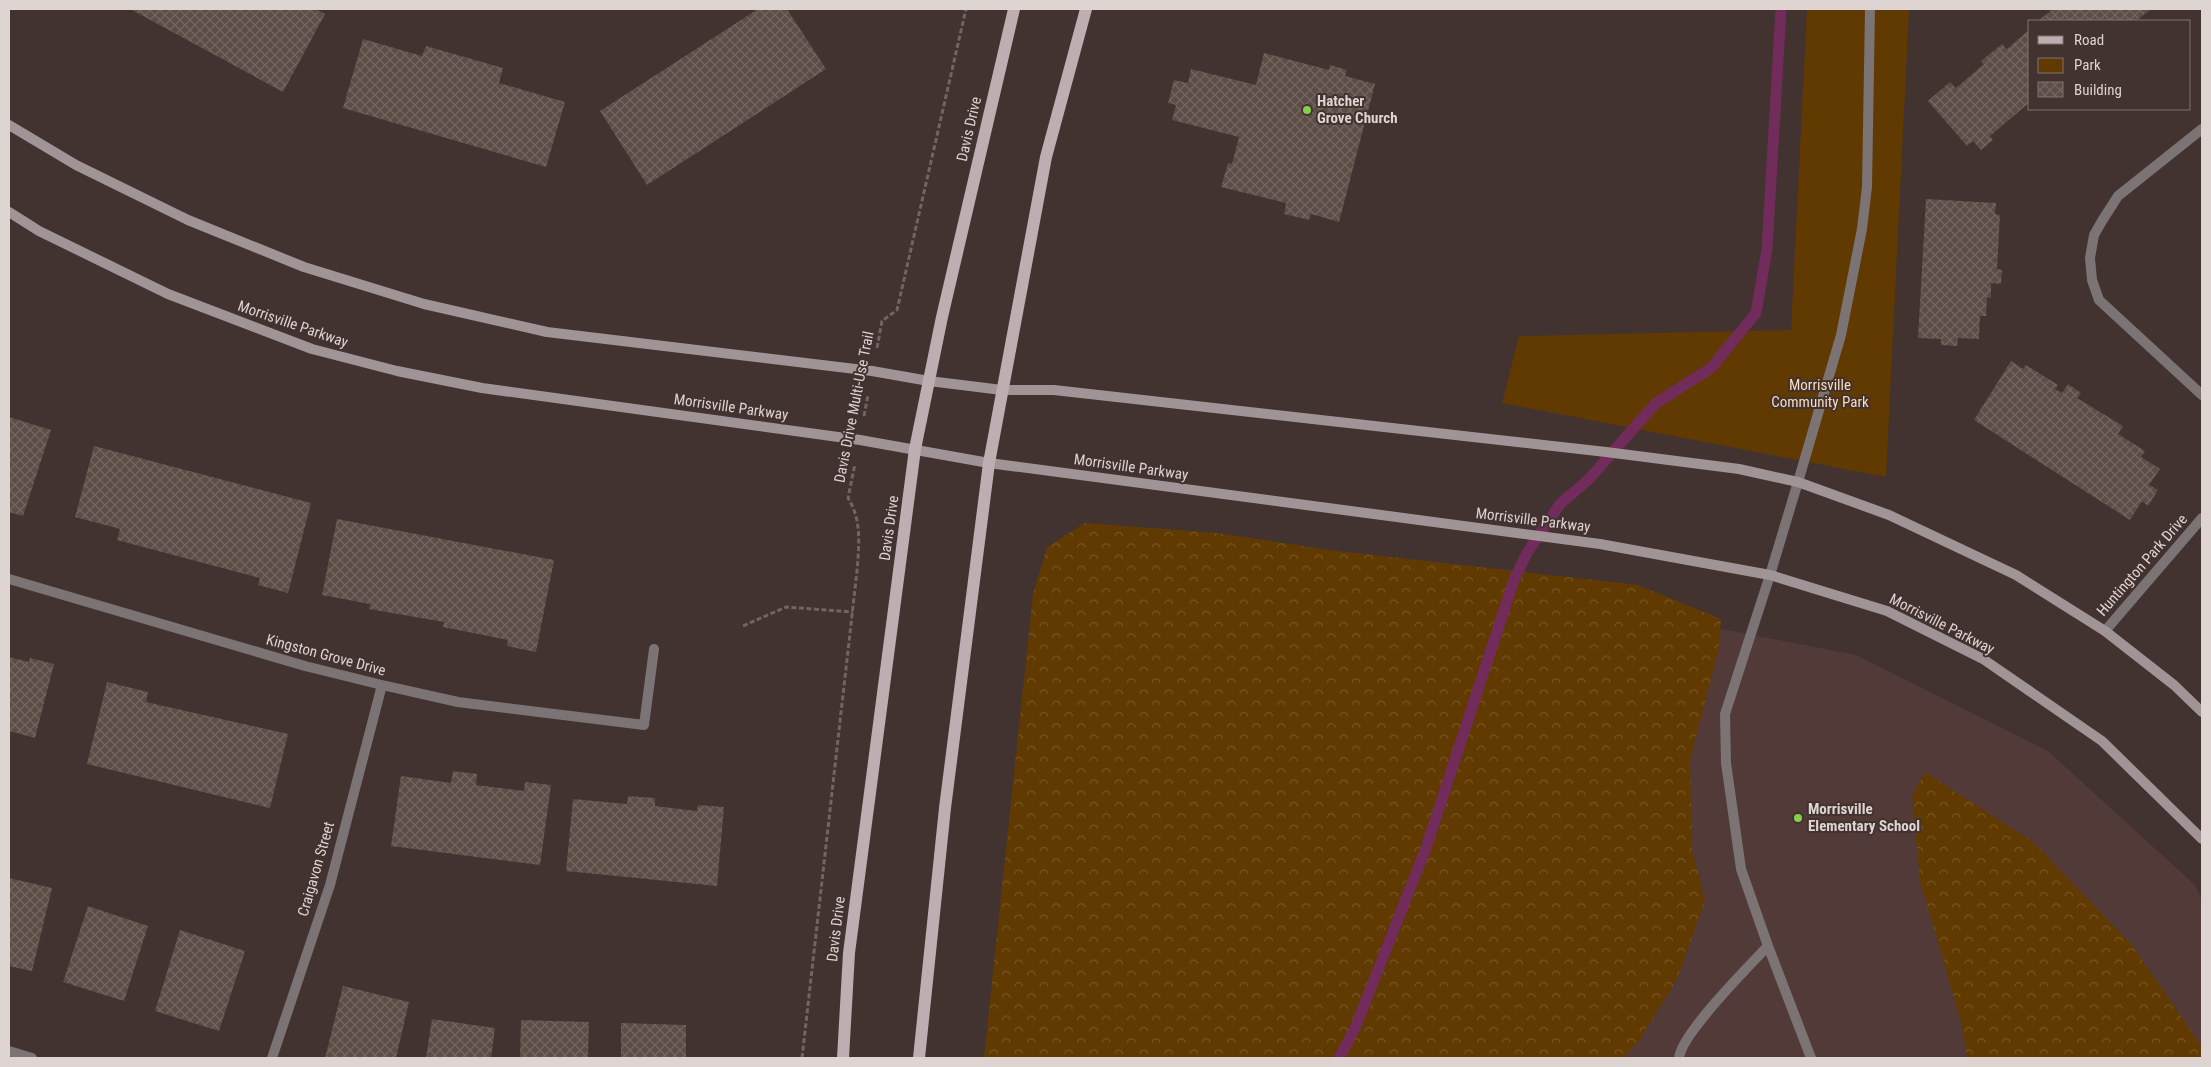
<svg xmlns="http://www.w3.org/2000/svg" width="2211" height="1067" viewBox="0 0 2211 1067" font-family="'Roboto Condensed',sans-serif">
  <defs>
    <pattern id="forest-crowns" width="20" height="18" patternUnits="userSpaceOnUse" patternTransform="scale(1.25)"><rect width="20" height="18" fill="#603a00"/><path d="M2 6a3 3 0 1 1 6 0M12 15a3 3 0 1 1 6 0" fill="none" stroke="#765624"/></pattern>
    <pattern id="building-cross-hatch" width="8" height="8" patternUnits="userSpaceOnUse" patternTransform="scale(1.25)"><rect width="8" height="8" fill="#5c4d46"/><path d="M0 0l8 8M0 8l8-8" fill="none" stroke="#736660"/></pattern>
  </defs>
  <rect width="100%" height="100%" fill="#423230"/>
  <path fill="#513a38" d="M1619,609L1856,655L2048,751L2194,884L2202,899V1058H1378Z"/>
  <path fill="#603a00" d="M1807,9H1909L1886,477L1502,403L1519,336L1791,330Z"/>
  <path fill="url(#forest-crowns)" d="M1085,523L1217,533L1329,550L1638,585L1721,619L1719,648L1690,760L1692,849L1705,901L1677,979L1639,1041L1623,1058H984L1033,594L1047,547Z
    M1925,772L2033,842L2132,945L2202,1047V1058H1967L1962,1025L1920,881L1912,796Z"/>
  <g fill="none" stroke-linecap="round" stroke-linejoin="round">
    <path stroke="#722c5b" stroke-width="11" d="M1339,1058L1356,1026L1426,848L1514,580L1527,553L1560,504L1589,479L1655,404L1711,368L1756,313L1767,249L1781,9"/>
  </g>
  <path fill="url(#building-cross-hatch)" d="M130,9H315L325,14L283,92Z
    M758,9H787L826,69L647,185L600,111Z
    M2053,9H2151L2136,21H2038Z
    M2030,29V102L1990,136L1993,140L1981,150L1973,141L1967,146L1928,101L1950,82L1956,88L1984,64L1981,61L2002,44L2007,49Z
    M363,39L422,56L426,46L503,68L499,83L565,102L546,167L343,108Z
    M1264,53L1329,70L1330,65L1347,70L1345,76L1375,84L1339,222L1311,214L1309,220L1284,214L1286,203L1221,187L1228,163L1232,164L1239,137L1172,120L1176,105L1168,103L1174,80L1188,83L1191,69L1256,85Z
    M1926,199L1996,203L1995,214L2000,215L1997,269L2002,270L2001,284L1991,283V298L1987,297L1986,316H1980L1979,339L1958,338L1957,346L1941,345V339L1918,338Z
    M2011,361L2023,369L2026,365L2058,385L2055,389L2062,393L2068,384L2081,393L2077,398L2123,426L2118,434L2145,451L2141,457L2160,469L2149,485L2158,490L2148,506L2142,501L2130,520L1974,420Z
    M9,417L51,430L23,516L9,512Z
    M94,446L311,503L288,593L258,585L260,578L117,540L120,529L75,517Z
    M337,519L554,560L536,652L507,646L508,640L443,627L444,622L369,609L370,604L322,595Z
    M9,657L29,662L30,658L54,664L35,738L9,731Z
    M107,682L148,692L146,702L288,734L270,808L87,764Z
    M453,771L477,774L476,785L524,791L525,782L551,785L540,865L391,846L401,776L451,783Z
    M628,796L655,798V806L697,811L698,805L724,807L717,886L566,871L573,799L627,804Z
    M9,878L52,888L32,971L9,966Z
    M88,906L148,926L124,1001L63,982Z
    M180,930L245,951L219,1031L155,1011Z
    M343,986L409,1002L396,1058H325Z
    M432,1019L495,1028L491,1058H426Z
    M521,1020L589,1022L588,1058H520Z
    M621,1023L686,1025V1058H621Z"/>
  <g fill="none" stroke-linecap="round" stroke-linejoin="round">
    <path stroke="#726462" stroke-width="3" stroke-dasharray="5 2.5" stroke-linecap="butt" d="M877,348L882,321L897,310L966,9
      M864,416L868,395
      M743,626L786,607L853,612
      M802,1058L857,571C859,545 862,520 848,498L855,464"/>
    <path stroke="#7b7374" stroke-width="10" d="M1798,482L1841,335L1862,229L1867,187L1870,9
      M1770,575L1725,714L1726,763L1741,869L1768,946L1811,1058
      M1679,1058C1681,1034 1749,966 1768,946"/>
    <path stroke="#7b7374" stroke-width="10" d="M2202,129L2118,196L2102,221L2094,235L2090,258L2092,280L2099,300L2202,395
      M1770,575L1798,482
      M9,579L305,666L382,685L458,702L644,725L654,649
      M2105,631L2202,518
      M9,1051L32,1058
      M272,1058L330,885L382,685"/>
    <path stroke="#a19497" stroke-width="10" d="M9,125L76,165L188,220L304,267L424,304L547,332L872,371L929,381L1002,390H1054L1606,452L1739,469L1798,482L1889,515L2016,575L2105,631L2174,685L2202,712
      M9,212L39,231L168,294L312,349L397,371L482,388L860,440L989,463L1600,544L1770,575L1887,611L1983,659L2102,741L2202,839"/>
    <path stroke="#bfaeb1" stroke-width="12" d="M843,1058L849,953L915,449L942,317L1014,9
      M919,1058L945,808L989,463L1046,157L1086,9"/>
  </g>
  <g fill="#84d04e" stroke="#423230" stroke-width="2">
    <circle cx="1307" cy="110" r="5"/>
    <circle cx="1798" cy="818" r="5"/>
  </g>
  <g text-anchor="middle" stroke-width="4" stroke-linejoin="round" paint-order="stroke">
    <g font-size="15" font-weight="bold" fill="#ded4d2" stroke="#423230" text-anchor="start">
      <text x="1317" y="106">Hatcher<tspan x="1317" dy="17">Grove Church</tspan></text>
      <text x="1808" y="814">Morrisville<tspan x="1808" dy="17">Elementary School</tspan></text>
    </g>
    <g font-size="15" fill="#ded4d2" stroke="#423230">
      <text transform="translate(969 129) rotate(-77)" y="5">Davis Drive</text>
      <text transform="translate(293 324) rotate(19)" y="5">Morrisville Parkway</text>
      <text transform="translate(731 407) rotate(8)" y="5">Morrisville Parkway</text>
      <text transform="translate(854 407) rotate(-79)" y="5">Davis Drive Multi-Use Trail</text>
      <text transform="translate(1131 467) rotate(8)" y="5">Morrisville Parkway</text>
      <text transform="translate(1533 520) rotate(7)" y="5">Morrisville Parkway</text>
      <text transform="translate(889 528) rotate(-82)" y="5">Davis Drive</text>
      <text transform="translate(2142 565) rotate(-49)" y="5">Huntington Park Drive</text>
      <text transform="translate(1942 624) rotate(27)" y="5">Morrisville Parkway</text>
      <text transform="translate(326 655) rotate(15)" y="5">Kingston Grove Drive</text>
      <text transform="translate(316 869) rotate(-74)" y="5">Craigavon Street</text>
      <text transform="translate(836 929) rotate(-83)" y="5">Davis Drive</text>
    </g>
    <g font-size="15" fill="#fcdcb9" stroke="#423230">
      <text x="1820" y="390">Morrisville<tspan x="1820" dy="17">Community Park</tspan></text>
    </g>
  </g>
  <rect width="2211" height="1067" fill="none" stroke="#ded4d2" stroke-width="20"/>
  <rect x="2028" y="20" width="162" height="90" fill="#423230" stroke="#807371"/>
  <rect x="2038" y="36" width="25" height="8" fill="#bfaeb1" stroke="#807371"/>
  <text x="2074" y="45" font-size="15" fill="#ded4d2">Road</text>
  <rect x="2038" y="58" width="25" height="15" fill="#603a00" stroke="#807371"/>
  <text x="2074" y="70" font-size="15" fill="#ded4d2">Park</text>
  <rect x="2038" y="82" width="25" height="15" fill="url(#building-cross-hatch)" stroke="#807371"/>
  <text x="2074" y="95" font-size="15" fill="#ded4d2">Building</text>
</svg>
